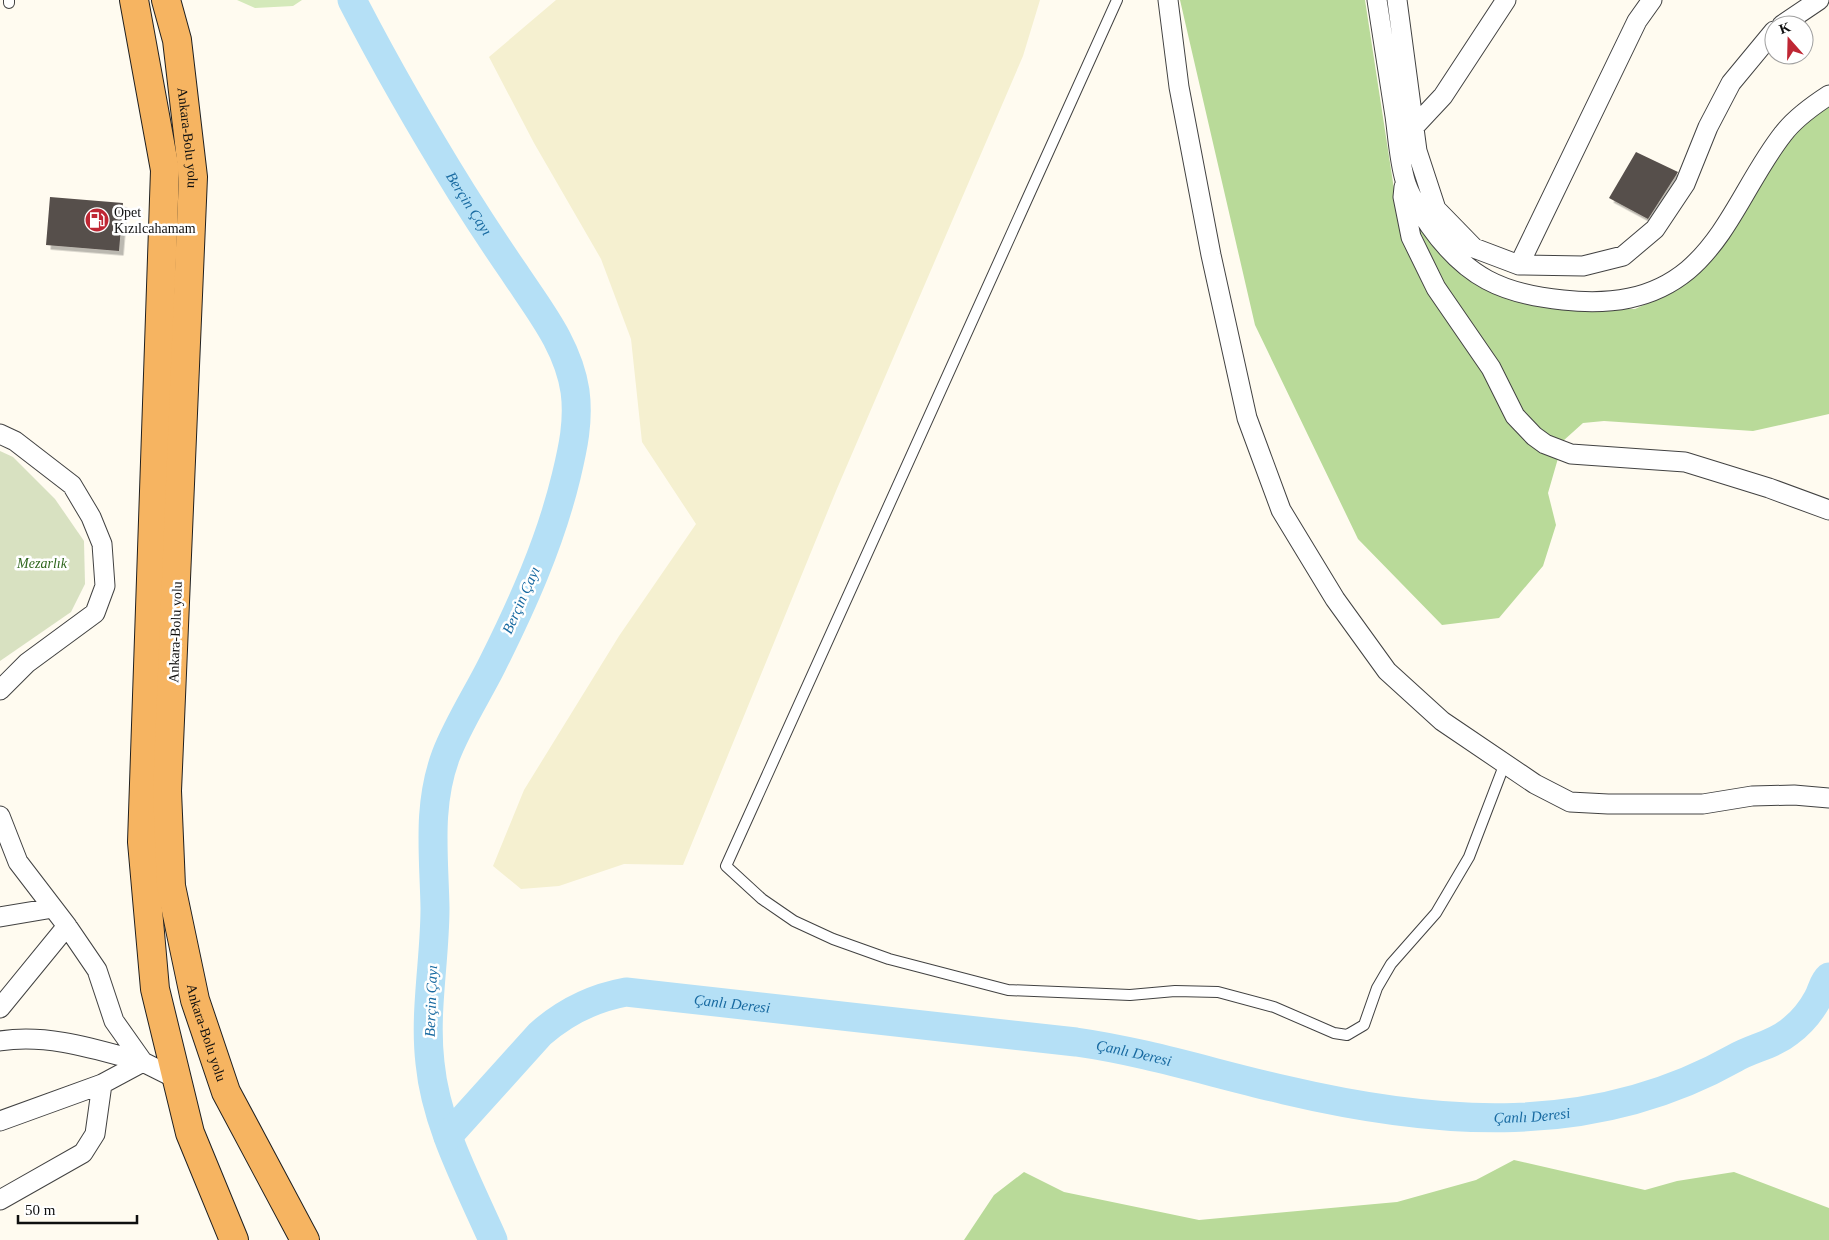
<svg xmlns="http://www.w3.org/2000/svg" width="1829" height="1240" viewBox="0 0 1829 1240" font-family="Georgia,serif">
  <defs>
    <filter id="shadow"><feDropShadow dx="4.5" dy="4.5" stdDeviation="0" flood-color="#0004"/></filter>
  </defs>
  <rect width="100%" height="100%" fill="#fffbf0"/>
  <path fill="#f5f0d0" d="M556,0H1040L1023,56L836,491L683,865L624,864L559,886L521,889L493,866L524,790L619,636L696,524L642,442L631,339L601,259L534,143L489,57Z"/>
  <path fill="#d4e9ba" d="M237,0H302L293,6L255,8Z"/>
  <path fill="#b9da99" d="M1180,0H1365L1396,202L1425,236L1468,279L1509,299L1585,309H1635L1677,290L1708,259L1792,133L1829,106V414L1753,431L1604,421L1583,423L1563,441L1548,493L1556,525L1543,566L1499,618L1442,625L1358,539L1255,325Z
    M1514,1160L1645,1190L1677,1181L1734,1172L1829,1208V1240H964L994,1195L1024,1172L1064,1192L1199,1220L1397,1202L1476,1180Z"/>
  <path fill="#d8e1c1" d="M0,451L13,457L55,499L84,541L85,584L71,612L0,661Z"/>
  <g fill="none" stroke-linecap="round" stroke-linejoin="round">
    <g stroke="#b5e0f6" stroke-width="29">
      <path id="s1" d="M352,0C386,66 423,130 462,193C479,220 496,246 514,272C539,310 568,345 575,391C579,421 573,448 566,477C550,543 522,605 492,665C477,695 458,724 446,755C427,806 434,855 435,908C435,960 424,1012 430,1063C436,1125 468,1183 493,1240"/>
      <path id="s2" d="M448,1136L540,1034C566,1011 593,998 626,992L1076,1042C1147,1052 1215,1074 1285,1090C1438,1126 1593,1138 1735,1058C1752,1048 1773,1045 1789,1032C1801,1023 1811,1011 1818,998C1822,991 1823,982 1829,977"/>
    </g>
  </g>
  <path fill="#574f4b" filter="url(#shadow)" d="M1636,152L1678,172L1648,219L1609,198Z
    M50,197L123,203L119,251L46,245Z"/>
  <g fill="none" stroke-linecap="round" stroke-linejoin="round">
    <defs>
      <path id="service" d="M9,0V3
        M1117,0L726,866L762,899L794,921L833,939L889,959L1008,990L1130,995L1175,991L1218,992L1274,1007L1334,1033L1347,1035L1364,1025L1377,988L1391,964L1436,913L1469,857L1505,763"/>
      <path id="minor" d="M1168,0L1179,87L1211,255L1247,418L1281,510L1335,599L1387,671L1442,721L1535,784L1570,802L1608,804H1703L1752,796L1794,795L1829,798
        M1377,0C1383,39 1389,77 1395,116C1398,137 1399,159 1405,180C1409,195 1421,213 1430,226C1466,277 1502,294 1563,300C1609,305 1652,300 1688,270C1730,234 1749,177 1783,134C1795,118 1812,106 1829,95
        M1397,0L1417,151L1436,209L1474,248L1519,265L1583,266L1623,256L1655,229L1685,184L1708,127L1731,83L1774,31
        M1782,25L1819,0
        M1414,127L1443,96L1506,0
        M1404,187L1403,197L1411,237L1436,288L1491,368L1515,416L1534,436L1545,444L1571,454L1685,462L1769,488L1829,510
        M1519,265L1637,21L1652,0
        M0,434L15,441L72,485L91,517L102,544L105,586L95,613L27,663L0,690
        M0,816L18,862L67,926L97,970L114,1021L143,1062L177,1079
        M0,917L53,908
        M0,1008L67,926
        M0,1041C48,1033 98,1050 143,1062
        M0,1121L102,1084
        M0,1200L83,1153L95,1134L102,1084L143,1062"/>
      <g id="trunk">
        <path d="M134,0L165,170L142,842L155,989L190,1133L234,1240"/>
        <path id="s3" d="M166,0L177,40L193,177L167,791L171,886L195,1000L226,1092L305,1240"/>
      </g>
    </defs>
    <use href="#service" stroke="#424242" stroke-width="12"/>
    <use href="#minor" stroke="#424242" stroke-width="21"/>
    <use href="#trunk" stroke="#202020" stroke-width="30"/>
    <use href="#service" stroke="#fff" stroke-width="10"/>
    <use href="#minor" stroke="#fff" stroke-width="19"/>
    <use href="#trunk" stroke="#f6b461" stroke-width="28"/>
  </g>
  <defs>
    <symbol id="fuel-disc" viewBox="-11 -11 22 22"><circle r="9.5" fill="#bf2734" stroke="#fff"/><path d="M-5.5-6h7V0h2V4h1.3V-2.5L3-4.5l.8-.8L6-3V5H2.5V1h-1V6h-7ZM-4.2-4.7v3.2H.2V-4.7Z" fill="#fff"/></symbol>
  </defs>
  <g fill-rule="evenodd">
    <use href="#fuel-disc" x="83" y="206" width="28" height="28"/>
  </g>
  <g text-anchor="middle" stroke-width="5" stroke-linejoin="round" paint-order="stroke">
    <g font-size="14" fill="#0f0f0f" stroke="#fff">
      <text dy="5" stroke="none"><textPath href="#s3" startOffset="140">Ankara-Bolu yolu</textPath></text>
      <text transform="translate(175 632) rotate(-88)" y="5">Ankara-Bolu yolu</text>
      <text dy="5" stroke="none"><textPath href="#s3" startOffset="1040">Ankara-Bolu yolu</textPath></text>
    </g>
    <g font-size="14" fill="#0f0f0f" stroke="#fff" text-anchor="start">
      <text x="114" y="217">Opet<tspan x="114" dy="16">Kızılcahamam</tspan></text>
    </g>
    <g font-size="14" font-style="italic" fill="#30671f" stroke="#fff">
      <text x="42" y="568">Mezarlık</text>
    </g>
    <g font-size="15" font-style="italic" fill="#186aa1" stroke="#fff">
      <text dy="5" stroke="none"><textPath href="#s1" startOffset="235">Berçin Çayı</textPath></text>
      <text transform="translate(521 600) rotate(-66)" y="5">Berçin Çayı</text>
      <text transform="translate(431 1001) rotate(-88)" y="5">Berçin Çayı</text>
      <text dy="5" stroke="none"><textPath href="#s2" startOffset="341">Çanlı Deresi</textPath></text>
      <text dy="5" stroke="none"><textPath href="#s2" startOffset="746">Çanlı Deresi</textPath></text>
      <text dy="5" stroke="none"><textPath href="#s2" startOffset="1151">Çanlı Deresi</textPath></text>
    </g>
  </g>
  <g transform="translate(1789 40) rotate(340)"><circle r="24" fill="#ffffff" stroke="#9f9f9f"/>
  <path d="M0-4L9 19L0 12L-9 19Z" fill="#bf2734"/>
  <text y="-8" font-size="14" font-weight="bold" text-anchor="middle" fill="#0f0f0f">K</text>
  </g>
  <path d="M18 1215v8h119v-8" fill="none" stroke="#0f0f0f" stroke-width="2.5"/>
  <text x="25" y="1215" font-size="15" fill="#0f0f0f" stroke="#ffffff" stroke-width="4" paint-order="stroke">50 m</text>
</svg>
